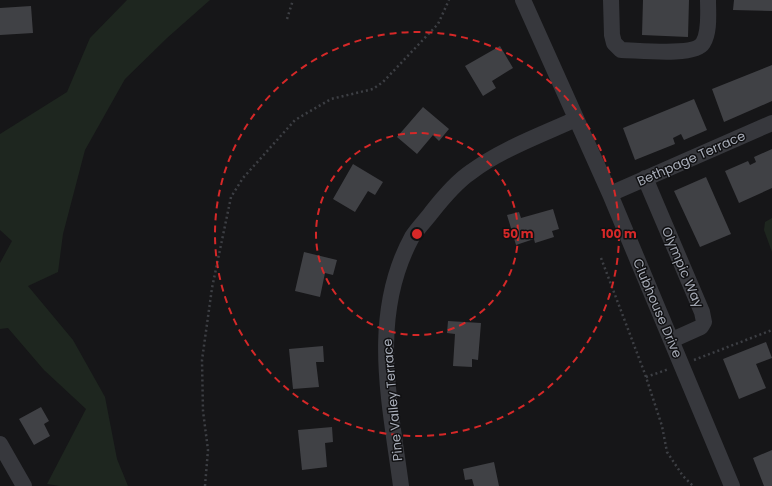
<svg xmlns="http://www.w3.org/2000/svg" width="772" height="486" viewBox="0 0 772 486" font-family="Poppins,sans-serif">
  <rect width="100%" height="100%" fill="#161618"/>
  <path fill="#1e261f" d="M127,0H210L167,38L125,79L85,150L63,234L58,272L28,286L73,340L105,397L117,459L128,486H60L47,484L86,409L44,370L8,328L0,329V263L12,241L0,230V134L67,92L90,38Z
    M772,218V252L764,230L765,222Z"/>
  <path fill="#404145" d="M643,0H689L688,37L642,35Z
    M734,0H772V11L733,10Z
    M31,6L33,33L0,35V8Z
    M500,46L513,68L492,81L496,88L483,96L465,66Z
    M772,65V101L724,122L712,89Z
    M694,99L707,130L684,140L681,134L673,138L675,144L635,160L623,128Z
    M423,107L449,129L439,141L433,135L417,154L397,137Z
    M772,149V188L739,203L725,171L748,161L750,165L756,162L754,157Z
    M353,164L383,182L375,195L368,191L355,212L333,199Z
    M706,177L731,234L700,247L674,191Z
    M553,209L559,229L552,231L554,237L535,243L534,239L516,245L507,215L519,212L521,218Z
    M304,252L337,260L333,275L325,273L320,297L295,291Z
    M448,321L481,323L478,360L472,359V367L453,366L455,334L447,333Z
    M766,342L772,358L756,364L766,388L739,399L723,359Z
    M323,346L324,362H316L319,387L293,389L289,349Z
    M41,407L49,421L44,424L50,436L34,445L19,419Z
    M332,427L333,442L325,443L327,467L302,470L298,430Z
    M772,450V486H764L753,458Z
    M494,462L499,486H474L472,479L465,480L463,469Z"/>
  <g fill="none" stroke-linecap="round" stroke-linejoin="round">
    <path stroke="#3d3f44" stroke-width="2.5" stroke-dasharray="2 3" stroke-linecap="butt" d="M287,19L293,0
      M601,258L645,374L662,426L667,452L683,476L693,486
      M694,360L772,330
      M646,377L669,369
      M205,486L208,450L203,411L202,360L212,288L231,197L243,178L295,120L331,99L373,89L383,82L438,24L449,0"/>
    <path stroke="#37383d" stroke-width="16" d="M523,0L610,194L732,486
      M611,0L612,35L614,43L621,50C637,50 695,57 703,43C710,32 708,13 708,0
      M645,178L702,312L704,322L701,327L672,340
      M610,194L772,123
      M0,444L24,486
      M401,486C390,402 369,316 412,237C417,229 425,221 431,213C442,199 456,182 471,172C502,149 541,135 576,119"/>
  </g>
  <g fill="none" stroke="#d62828" stroke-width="2" stroke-dasharray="7 5">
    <circle cx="417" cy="234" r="101"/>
    <circle cx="417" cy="234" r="202"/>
  </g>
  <g text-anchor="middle" stroke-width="3" stroke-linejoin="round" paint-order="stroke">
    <g font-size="13" fill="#a8adb8" stroke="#111113">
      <text transform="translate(691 158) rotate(-24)" y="5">Bethpage Terrace</text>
      <text transform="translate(683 267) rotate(67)" y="5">Olympic Way</text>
      <text transform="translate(658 308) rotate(67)" y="5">Clubhouse Drive</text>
      <text transform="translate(392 400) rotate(-95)" y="5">Pine Valley Terrace</text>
    </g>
  </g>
  <circle cx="417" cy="234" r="6" fill="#d62828" stroke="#111113" stroke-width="2"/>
  <g font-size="12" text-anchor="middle" font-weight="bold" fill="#d62828" stroke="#111113" stroke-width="3" stroke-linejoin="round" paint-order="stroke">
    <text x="518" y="238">50 m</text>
    <text x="619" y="238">100 m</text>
  </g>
</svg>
